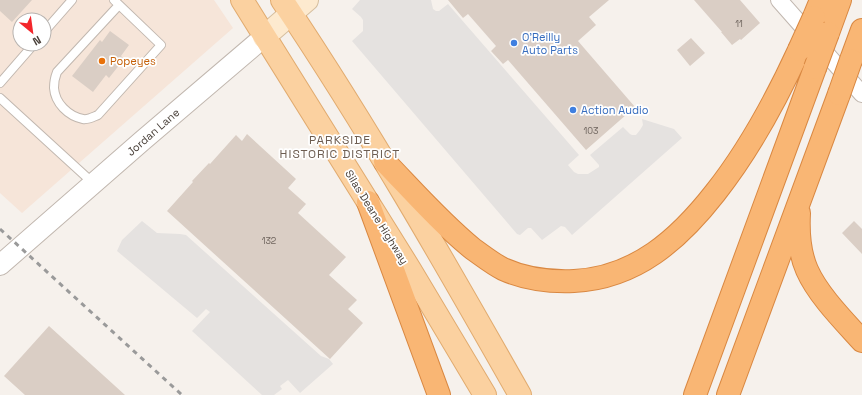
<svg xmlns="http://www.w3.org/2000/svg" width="862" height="395" viewBox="0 0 862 395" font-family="'Space Grotesk',sans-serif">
  <rect width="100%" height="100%" fill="#f6f1ec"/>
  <path fill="#f6e5d9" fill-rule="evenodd" d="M0,0H214L233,28L22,213L0,193ZM20,20H44V44H20Z"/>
  <path fill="#e5e2e0" d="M360,0H431L433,9L436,11H439L448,4L579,155L568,165L574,172L578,174H588L599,167V165L590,155L623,127L630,134L632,135H636L640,130L643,125L642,119L674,129L682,138L572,235L565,227L561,226L542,240L531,228H528L520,235L517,234L352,41L363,31V20L361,17L352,9Z
    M142,221L157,233L180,234L186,235L321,356L329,359L333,364L300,393L288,380L280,386L282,389L274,395H262L192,331L210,312L206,309L197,318L117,251L122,240Z"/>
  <path fill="#dacec5" d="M0,0H32L12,22L0,11Z
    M448,0H609L589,17L596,25L578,41L635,107L586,150L508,60L503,64L491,51L496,46L468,14L463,18Z
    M694,0H740L760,23L741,40L740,39L732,45L721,32H722Z
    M110,31L129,45L121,56L124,59L109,78L106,75L93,92L72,76L100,40L102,42Z
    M691,38L705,53L690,66L677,50Z
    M247,134L296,179L288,188L306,204L298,213L346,257L329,275L357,300L348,309L363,323L330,359L167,211L193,182L192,181L209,163L210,164L236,135L242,141Z
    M854,221L862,229V254L842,233Z
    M49,326L125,395H25L4,376Z"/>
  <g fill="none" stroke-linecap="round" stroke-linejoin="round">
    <defs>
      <path id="service" d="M114,0L161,45L98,115C93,117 88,120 83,119C68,116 55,103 54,88C54,82 55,77 57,72L119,5
        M44,32L72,0
        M0,83L34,44
        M0,98L93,183"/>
      <path id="minor" d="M779,0L862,94"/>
      <path id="tertiary" d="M0,265L142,141L264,37"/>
      <path id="secondary" d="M264,37L307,0"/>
      <path id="primary" d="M242,0L411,271L485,395
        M282,0C368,128 444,261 520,395"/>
      <path id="motorway" d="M814,17L821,0
        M828,33L840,0
        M851,60L862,30
        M385,162C414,192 441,223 473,249C483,256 493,264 503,269C525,279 550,282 574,281C636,278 679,239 715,193C750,149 776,100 799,50
        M368,202L439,395
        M799,213C798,232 799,252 807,270C818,295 844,321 862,341
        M695,395L815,68
        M728,395L839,94"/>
    </defs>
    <use href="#service" stroke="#c1b7af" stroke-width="10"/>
    <use href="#minor" stroke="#c1b7af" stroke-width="18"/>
    <use href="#tertiary" stroke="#c1b7af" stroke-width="22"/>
    <use href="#secondary" stroke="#d6bfa0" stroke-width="24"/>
    <use href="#primary" stroke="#e1ab6f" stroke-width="24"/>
    <use href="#motorway" stroke="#d98842" stroke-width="24"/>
    <use href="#service" stroke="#fff" stroke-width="8"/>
    <use href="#minor" stroke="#fff" stroke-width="16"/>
    <use href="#tertiary" stroke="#fff" stroke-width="20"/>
    <use href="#secondary" stroke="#fdeacf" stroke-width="22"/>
    <use href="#primary" stroke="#fbd1a0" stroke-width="22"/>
    <use href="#motorway" stroke="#f9b674" stroke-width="22"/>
    <path stroke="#9a9a9a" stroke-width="3" stroke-dasharray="5 5" stroke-linecap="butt" d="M0,229L182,395"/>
    <defs>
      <path id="motorway-bridge" d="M799,50L814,17
        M815,68L828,33
        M839,94L851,60"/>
    </defs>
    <use href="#motorway-bridge" stroke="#d98842" stroke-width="24" stroke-linecap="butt"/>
    <use href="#motorway-bridge" stroke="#f9b674" stroke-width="22"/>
  </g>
  <g fill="#3f7fe0" stroke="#fff" stroke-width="1.5">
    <circle cx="514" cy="43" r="4"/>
    <circle cx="573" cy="110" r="4"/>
  </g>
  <circle fill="#e8710a" stroke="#fff" stroke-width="1.5" cx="102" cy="61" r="4"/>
  <g text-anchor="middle" stroke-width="3.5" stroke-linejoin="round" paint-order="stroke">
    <g font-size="9" fill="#6e645d">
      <text x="739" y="27">11</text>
      <text x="591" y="134">103</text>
      <text x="269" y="244">132</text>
    </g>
    <g font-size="11" fill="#366cbe" stroke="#fff" text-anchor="start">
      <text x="522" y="41">O'Reilly<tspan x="522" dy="13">Auto Parts</tspan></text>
      <text x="581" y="114">Action Audio</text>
    </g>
    <g font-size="11" fill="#c56008" stroke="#fff" text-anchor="start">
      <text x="110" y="65">Popeyes</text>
    </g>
    <g font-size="11" fill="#4a413a" stroke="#fff">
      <text transform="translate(153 132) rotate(-41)" y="4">Jordan Lane</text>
      <text transform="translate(377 217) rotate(58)" y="4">Silas Deane Highway</text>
    </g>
    <g font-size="12" letter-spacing="1" fill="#6d5d51" stroke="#fff">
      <text x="340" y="144">PARKSIDE<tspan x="340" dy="14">HISTORIC DISTRICT</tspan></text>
    </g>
  </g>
  <g transform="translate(32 32) rotate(151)"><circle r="19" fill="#ffffff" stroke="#b7b3b0"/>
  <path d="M0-3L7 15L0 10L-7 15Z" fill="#f3262b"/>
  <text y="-6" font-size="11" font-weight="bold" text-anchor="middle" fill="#4a413a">N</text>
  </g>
</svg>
